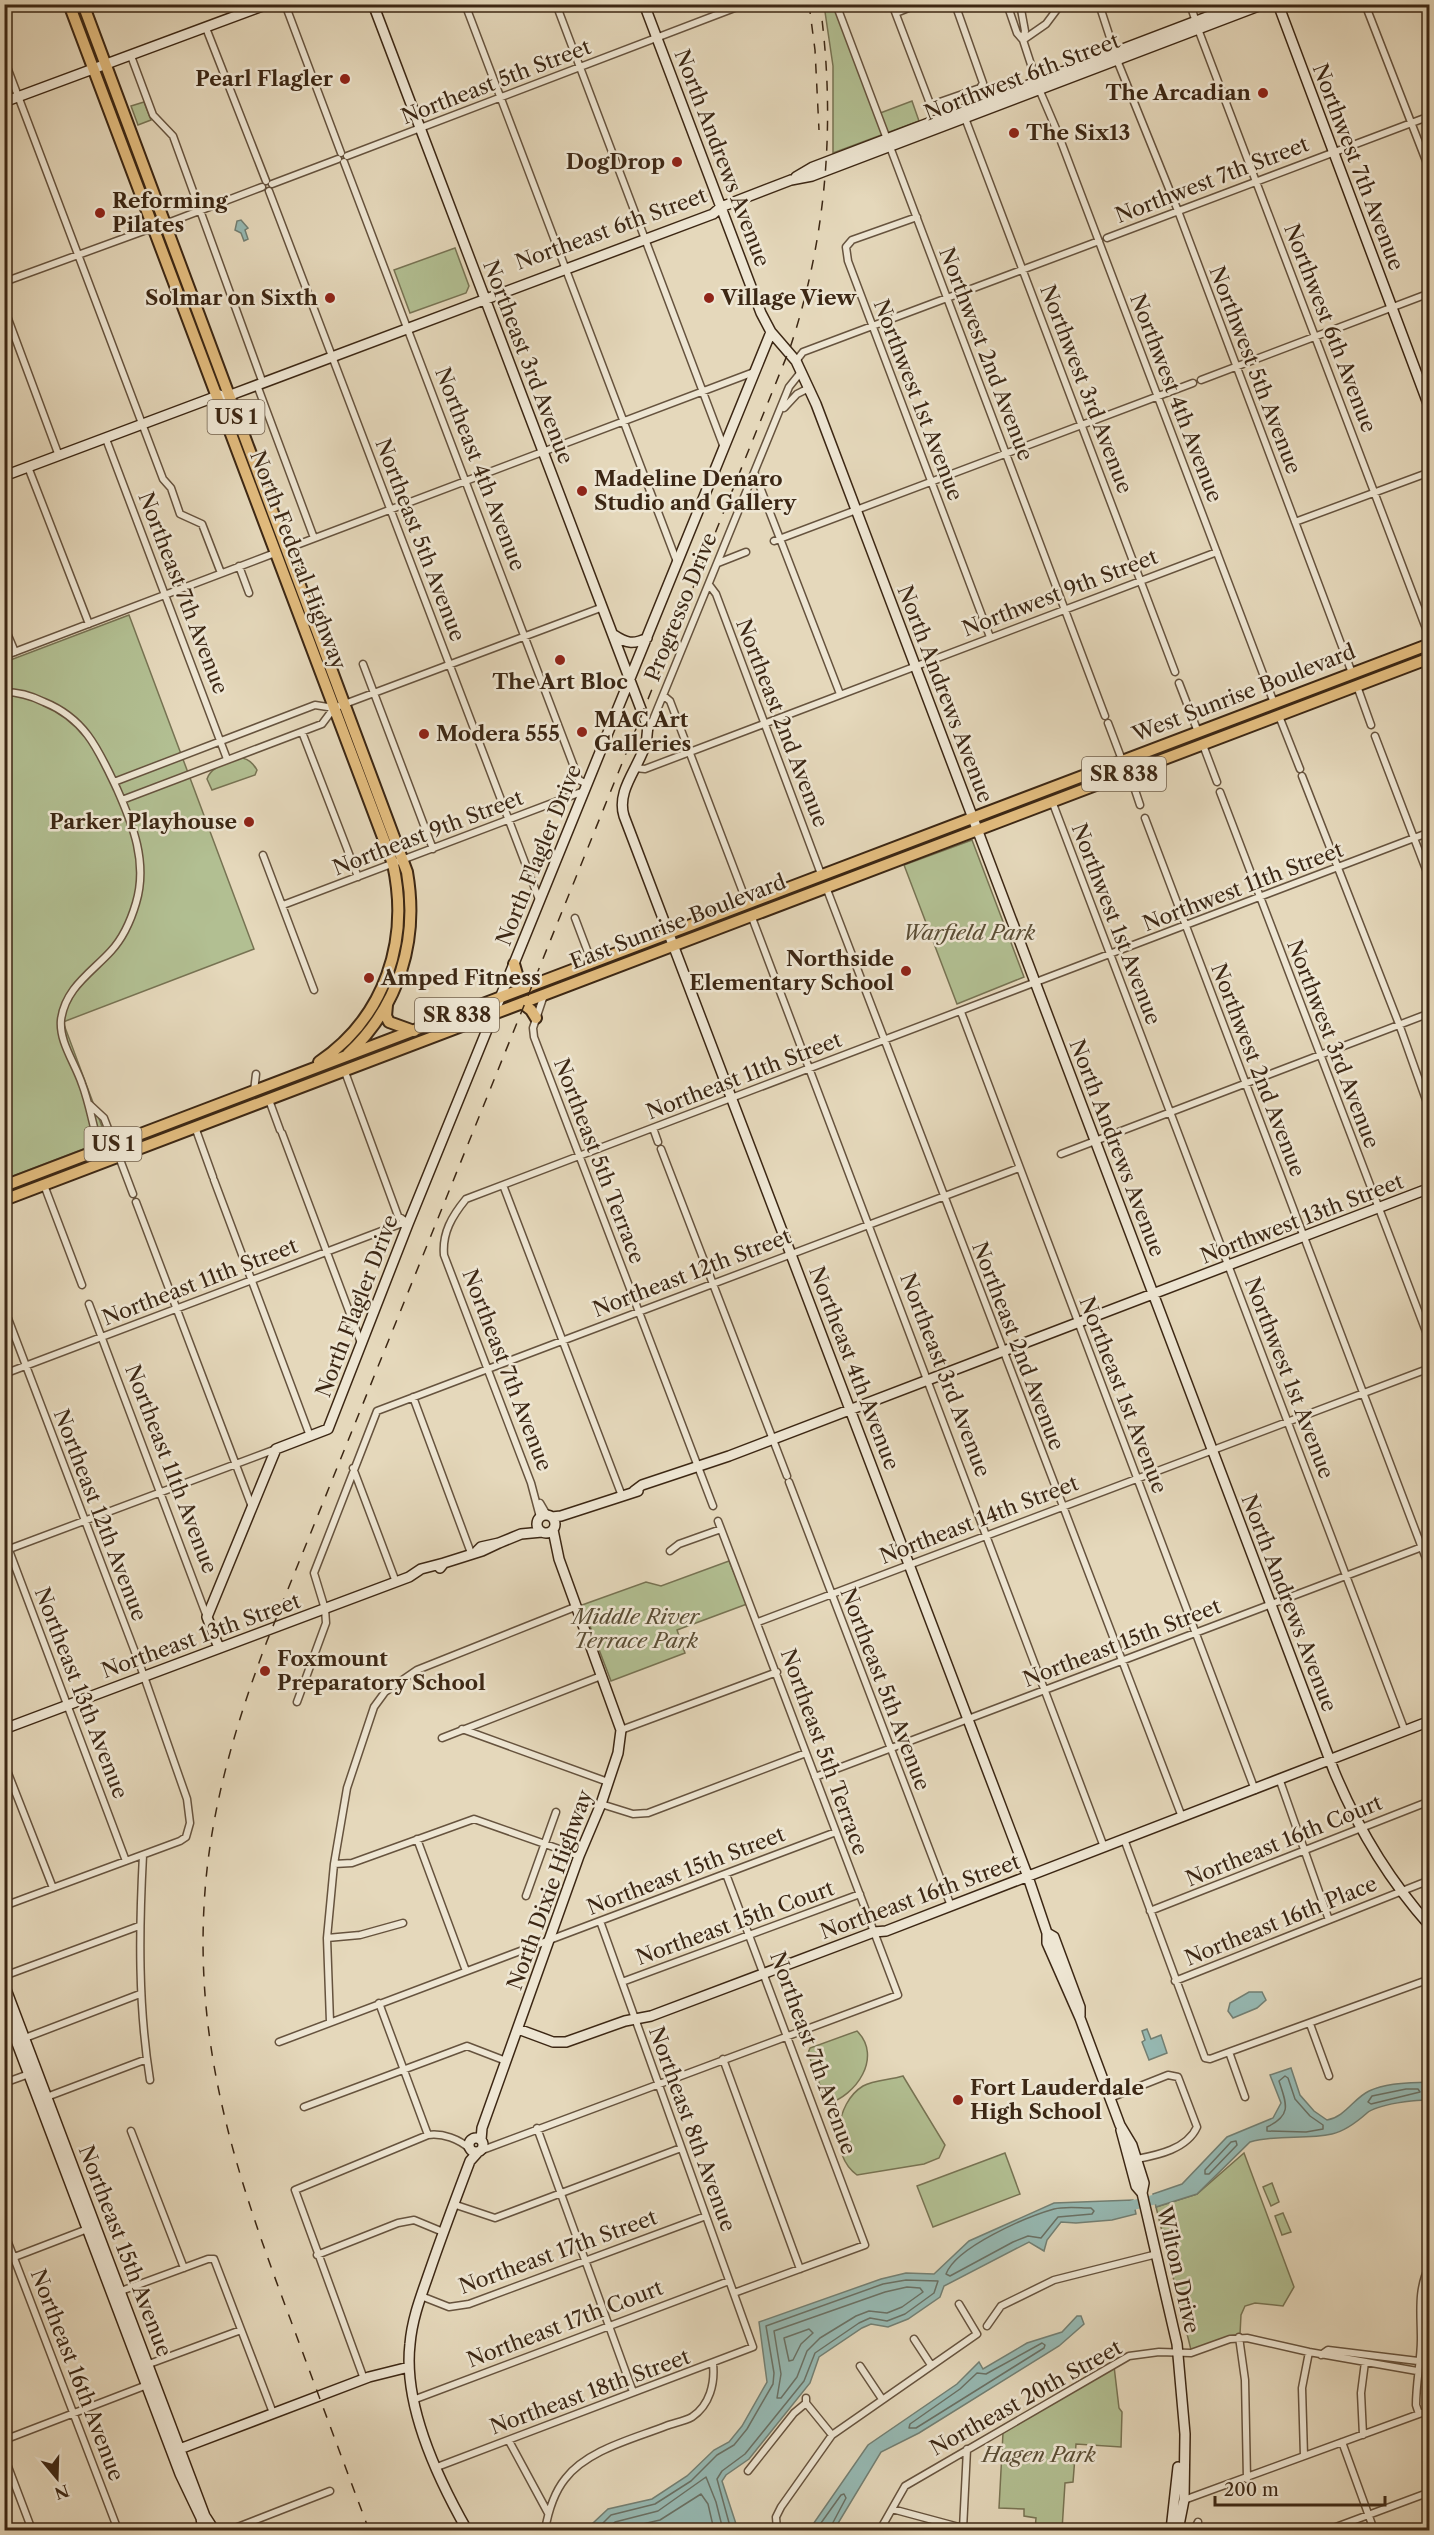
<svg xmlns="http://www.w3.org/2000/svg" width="1434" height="2535" viewBox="0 0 1434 2535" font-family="'Libre Caslon Text',serif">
  <rect width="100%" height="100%" fill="#e5d8bb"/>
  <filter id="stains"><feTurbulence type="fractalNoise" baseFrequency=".00333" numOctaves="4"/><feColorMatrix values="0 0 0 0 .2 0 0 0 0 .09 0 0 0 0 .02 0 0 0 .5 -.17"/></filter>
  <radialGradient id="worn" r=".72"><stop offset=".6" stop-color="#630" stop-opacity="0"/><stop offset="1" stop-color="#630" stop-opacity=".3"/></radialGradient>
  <path fill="#b2bf92" stroke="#777353" stroke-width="1.5" d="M824,5H834L875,115L912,101L919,121L833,153V66Z
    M144,102L151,120L138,125L131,106Z
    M455,248L469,286L466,293L410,313L394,270Z
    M129,615L254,949L63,1022L107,1140L5,1179V662Z
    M240,758C248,758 253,763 257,770L255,775L212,790L207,779C211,766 228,763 240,758Z
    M972,840L1024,977L957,1004L904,865Z
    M729,1561L747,1604L677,1630L685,1653L611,1681L582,1605L646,1582L661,1586Z
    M857,2031C883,2057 856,2096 827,2104L808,2053L810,2048Z
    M903,2076L945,2145L939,2158L924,2164L857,2175C829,2155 835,2103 863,2086C874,2080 890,2080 903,2076Z
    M1005,2153L1020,2194L933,2227L917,2186Z
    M1244,2153L1294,2287L1283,2306L1255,2303L1245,2306L1241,2315L1240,2334L1191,2350L1156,2207L1197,2194Z
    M1272,2183L1279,2202L1271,2206L1263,2187Z
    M1283,2213L1291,2232L1282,2235L1275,2216Z
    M1114,2366L1119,2408L1122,2412L1121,2447L1076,2444L1073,2482L1065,2483L1062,2530H1035L1036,2518L1024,2516V2509L999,2508L1003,2433Z"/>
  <path fill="#96b9b3" stroke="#727f73" stroke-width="1.5" d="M241,220L248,228L245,230L248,239L244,241L241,233L235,230L237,221Z
    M1249,1992H1262L1266,2000L1257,2008L1233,2018L1228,2011L1230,2003Z
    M1147,2029L1151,2039L1161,2035L1167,2053L1149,2060L1142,2042L1145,2040L1142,2031Z
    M1291,2068L1300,2095L1314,2111L1327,2120C1345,2117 1354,2098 1369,2091C1387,2082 1411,2083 1429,2082V2101C1419,2098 1376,2105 1367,2113C1358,2121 1345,2131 1332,2134C1305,2140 1277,2134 1250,2142L1197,2194L1156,2207L1153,2194L1182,2184L1227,2137L1273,2118L1281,2103L1270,2075Z
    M1133,2200L1136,2214L1112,2220L1076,2223L1061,2222L1047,2240L1044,2251L1029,2242L944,2286L940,2297L908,2319L888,2327L871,2324L862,2328L819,2357L810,2383L749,2459L726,2475L722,2481L738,2530H590L591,2525L608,2509L652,2499L687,2476L714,2450L729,2442L742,2426L767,2382L759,2322L881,2279L906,2273L934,2274L969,2241L1054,2203Z
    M1077,2316H1081L1084,2324L1059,2346L919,2433L881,2452L834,2530H809L868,2445L957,2384L979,2362L983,2369L1027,2343L1062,2332Z"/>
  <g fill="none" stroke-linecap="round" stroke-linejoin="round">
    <path stroke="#697064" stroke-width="1.5" d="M1285,2076L1288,2078L1295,2099L1310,2116L1323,2125V2129L1306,2132L1267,2131V2127C1293,2115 1286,2103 1279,2081Z
      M1406,2089H1418L1420,2092L1371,2104L1368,2102L1372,2096Z
      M1236,2141L1237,2145L1209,2174H1205V2170L1231,2142Z
      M1091,2208L1094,2211L1092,2214L1058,2217L1041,2238L1028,2236L1013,2242L950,2276L946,2274C956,2247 1026,2217 1054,2209C1065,2206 1080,2208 1091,2208Z
      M907,2287L920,2288L923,2292L902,2307L887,2313L869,2311L856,2316L820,2338L807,2351L797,2377L781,2398H777L781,2374L774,2331L885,2292Z
      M809,2329L813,2333L801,2344L793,2360L789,2361L784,2338Z
      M1042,2343L1045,2345L1044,2348L916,2428H909L910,2424L960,2389L977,2373L986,2374Z
      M596,2530L611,2515L655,2504L691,2481L717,2455L734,2445L747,2429L773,2384L774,2373L766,2326L883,2284L906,2280L938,2281L934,2293L905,2314L887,2321L870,2318L859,2323L815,2353L804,2381L745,2454L722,2471L717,2479L731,2530
      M605,2530L615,2522L658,2511L706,2477L716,2502L723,2530
      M617,2530L660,2520L701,2494L708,2504L714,2530
      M816,2530L841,2495L844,2494L846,2498L829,2530"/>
    <path stroke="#96b9b3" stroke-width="10" d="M1122,2208L1168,2196"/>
    <defs>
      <path id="street" d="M285,4L341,153
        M465,4L677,562
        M556,4L723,445
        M836,4L1105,716
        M892,4L929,101L934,104L980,88L983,83L955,4
        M1007,4L1017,33L1023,40L1039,89L1057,131L1274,703
        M1020,4L1025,31L1023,40
        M1099,4L1119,65L1178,211L1352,673
        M1190,4L1196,22
        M1365,4L1430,171
        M4,8L13,4
        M896,13L918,4
        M206,28L266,181
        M1198,29L1430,639
        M1023,40L1046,24L1061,4
        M131,56L153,115L173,136L261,378
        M4,59L163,479L171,488L180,514L202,524L221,573
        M965,118L1175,672
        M347,156L745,4
        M344,162L579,780L587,784
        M272,184L338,159
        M269,191L540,902
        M917,217L852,240L846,247L848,261L990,637
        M165,224L262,187
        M1107,238L1430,116
        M4,282L152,228
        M4,308L59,456
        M796,361L803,352L1099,241
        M1201,380L1430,293
        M257,385L314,538
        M784,408L797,394L809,388
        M106,439L227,759
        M28,467L89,624
        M755,474L840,694
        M1295,522L1430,472
        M774,541L1193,383
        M286,549L754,372
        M718,563L746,552
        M239,566L249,593
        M710,586L716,594L821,874
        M4,626L15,652
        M4,656L275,553
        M363,664L433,849
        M1179,683L1198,732
        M1357,686L1371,725
        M4,692C18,692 32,696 44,702C86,719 99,751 117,789C133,825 148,863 136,903C131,920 123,938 111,951C92,972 65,988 61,1020C59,1042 75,1063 82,1084C90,1105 93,1128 100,1149
        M664,696L670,701L747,903
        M1279,716L1300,769
        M1108,723L1122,760
        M302,732L358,877
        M648,732L789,387L801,372
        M1375,736L1430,880
        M1203,745L1217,782
        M635,768L645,769L1217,552
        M1129,772L1140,805
        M1302,776L1399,1024L1430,1111
        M114,782L315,705L334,708L603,607
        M1220,792L1430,1342
        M122,800L322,724L334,708
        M1052,801L1405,1731
        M1145,818L1430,1569
        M263,855L314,990
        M826,887L1182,1817
        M283,905L584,791
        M751,915L1104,1847
        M575,918L592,963
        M544,995L533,1028L534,1037L713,1506
        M961,1012L1255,1790
        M345,1072L398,1216L408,1223
        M254,1091L256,1074
        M269,1100L280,1130
        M89,1104L104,1118L114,1144
        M195,1127L213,1177
        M653,1128L658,1142
        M282,1133L361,1343
        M661,1149L787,1476
        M1061,1154L1430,1013
        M119,1157L133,1194
        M214,1180L310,1436
        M44,1185L82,1285
        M503,1185L622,1496
        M136,1202L252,1507
        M89,1304L207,1617
        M4,1308L140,1665L187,1799L190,1823L186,1837L180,1841L4,1906
        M4,1374L400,1224H408
        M413,1397L471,1553
        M353,1468L396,1582
        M789,1482L951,1906
        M540,1503L547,1515
        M540,1517L531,1483L444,1255C442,1233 452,1216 466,1199L1430,832
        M4,1537L126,1861
        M4,1551L276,1449
        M670,1551L679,1544L721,1529
        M758,1622L1430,1368
        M297,1702L326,1623L325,1609L314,1573L377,1411L1019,1168
        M462,1729L608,1782
        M621,1730L777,1672
        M442,1738L601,1676
        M4,1763L53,1888
        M815,1777L1430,1544
        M1280,1781L1329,1920
        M601,1804L633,1814L648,1813L806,1753
        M417,1839L466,1971
        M1124,1839L1205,2058L1210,2059L1229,2052L1430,1979
        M143,1855C139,1931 138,2005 150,2080
        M334,1864L352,1863L474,1819L579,1856
        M726,1874L865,2245L734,2293
        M526,1896L556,1812
        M1150,1911L1430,1801
        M327,1938L360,1935L403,1923
        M4,1976L139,1926
        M1175,1981L1430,1880
        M622,1982L860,1894
        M379,2003L428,2135
        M330,2022L327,1938L334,1864L347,1788L374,1707L385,1692L417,1670L575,1607
        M1310,2024L1329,2076
        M25,2038L140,1994
        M279,2042L836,1832
        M1229,2052L1245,2097
        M723,2059L800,2269
        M4,2083L29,2074
        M44,2098L147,2059
        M1110,2098L1168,2075L1178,2077L1197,2127C1187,2149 1158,2155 1137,2159
        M304,2107L467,2046L506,2061
        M537,2128L633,2392
        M131,2131L184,2268
        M480,2151L898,1995L718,1521
        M453,2204L495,2218L681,2148
        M4,2232L118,2530
        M317,2255L398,2223L414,2220L443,2232
        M4,2261L90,2228
        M121,2291L208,2259H214L273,2413
        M421,2296L449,2307L469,2304L706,2216
        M987,2326L1001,2306L1054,2280L1157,2254
        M1239,2337L1245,2380L1247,2479
        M914,2339L931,2365
        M1321,2355L1328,2350L1418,2361
        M149,2364L241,2330
        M860,2366L882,2399
        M364,2379L295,2190L428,2135C443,2133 459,2139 470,2149
        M806,2398V2403L832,2435
        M413,2400L729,2281
        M1419,2414L1416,2405C1416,2383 1421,2360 1421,2339C1421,2313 1417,2289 1430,2265
        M1363,2435L1361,2393L1365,2362
        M4,2440L147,2385
        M509,2441L548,2513
        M1342,2442L1374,2530
        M4,2456L32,2530
        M1304,2456L1302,2388L1309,2352
        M437,2467L753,2347L600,1921
        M748,2471L794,2413L806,2403
        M1184,2500L1430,2410
        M892,2509L970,2530
        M963,2529L967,2449
        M230,2530L330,2491
        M545,2530C548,2513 553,2494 565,2479C587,2450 633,2439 666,2426C674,2423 685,2421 692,2417C710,2405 715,2383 713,2364
        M777,2530L776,2517L781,2507L832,2435L977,2334L959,2304
        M880,2530L905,2486L1129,2356L1159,2352L1191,2353L1230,2339L1247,2338L1309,2352L1417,2371
        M1194,2530L1198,2522
        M1328,2530L1430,2492"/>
      <path id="secondary" d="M373,4L647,725C652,757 614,784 624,816L1028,1877L1047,1933V1943L1080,2018L1120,2125L1132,2145L1144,2183L1142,2193
        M644,4L761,313L771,332L796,361L816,404L1334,1771C1358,1829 1388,1879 1430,1926
        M1278,4L1430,409
        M4,102L268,4
        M796,177L813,167L1241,4
        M215,398L228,396L713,214L721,207L791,180L812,176L1264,4
        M4,476L220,395
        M614,635C626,643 633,645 647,638
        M634,1491L642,1485L729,1456L1430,1188
        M537 1524a9 9 0 1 1 18 0a9 9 0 1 1-18 0Z
        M552,1517L561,1516L638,1491
        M499,1543L521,1534L542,1532
        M440,1568L444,1563L482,1551L499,1543L481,1547L477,1551
        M219,1648L207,1617L276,1449L328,1429L408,1224L771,332
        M4,1729L409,1577L421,1569L444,1563
        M1047,1933L1054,1937L1080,2007V2016
        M4,1984L205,2516L214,2530
        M4,2009L180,2474L201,2518L203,2530
        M518,2029L553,2042H566L625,2021L651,2016L874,1932L886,1931L1430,1721
        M1121,2130L1136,2186L1142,2193L1177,2344L1185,2434L1184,2500L1178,2530
        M469 2145a7 7 0 1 1 14 0a7 7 0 1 1-14 0Z
        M481,2140L482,2128L579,1856L601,1804L618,1753L621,1730L559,1559L553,1530
        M177,2450L369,2377L409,2367
        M467,2530C438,2479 403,2404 410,2344C412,2319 421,2296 429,2273C442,2235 456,2198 470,2161L478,2152
        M1171,2530L1178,2467"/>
      <path id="primary" d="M69,4L393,864C410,941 385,1017 319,1062
        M83,4L407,872C419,941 399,1006 348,1054
        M514,964L519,981L529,987
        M522,1003L531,1010L536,1018
        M387,1005L386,1016L389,1022L414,1031
        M4,1186L1430,644
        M4,1200L1430,658"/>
    </defs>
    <use href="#street" stroke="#66533e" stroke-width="9"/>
    <use href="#secondary" stroke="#3c2714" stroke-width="12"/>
    <use href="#primary" stroke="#3c2714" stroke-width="14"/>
    <use href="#street" stroke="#eee6d3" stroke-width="6"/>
    <use href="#secondary" stroke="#eee6d3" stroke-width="9"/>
    <use href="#primary" stroke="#e2bc7e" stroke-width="10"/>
    <path stroke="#3c2714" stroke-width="1.5" stroke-dasharray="10 10" stroke-linecap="butt" d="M809,4L815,50L819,130
      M369,2530C343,2461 317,2391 291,2321C235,2172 191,2041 206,1879C214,1796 238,1718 267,1641L790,348C827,237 836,120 820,4"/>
  </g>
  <g fill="#8f2418" stroke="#eee6d3" stroke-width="2">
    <circle cx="345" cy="79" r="6"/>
    <circle cx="1263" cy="93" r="6"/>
    <circle cx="1014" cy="133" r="6"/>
    <circle cx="677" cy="162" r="6"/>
    <circle cx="100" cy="213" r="6"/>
    <circle cx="330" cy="298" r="6"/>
    <circle cx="709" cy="298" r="6"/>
    <circle cx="582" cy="491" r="6"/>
    <circle cx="560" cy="660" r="6"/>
    <circle cx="582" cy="732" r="6"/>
    <circle cx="424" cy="734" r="6"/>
    <circle cx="249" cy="822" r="6"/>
    <circle cx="906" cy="971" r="6"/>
    <circle cx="369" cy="978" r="6"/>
    <circle cx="265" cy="1671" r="6"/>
    <circle cx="958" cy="2100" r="6"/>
  </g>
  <g text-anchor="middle" stroke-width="5" stroke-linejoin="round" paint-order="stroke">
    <g fill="#eee6d3" stroke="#71604d" stroke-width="1.5">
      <rect x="207.5" y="400" width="57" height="34" rx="4.5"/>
      <rect x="1082" y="757" width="84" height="34" rx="4.5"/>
      <rect x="415" y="998" width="84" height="34" rx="4.5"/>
      <rect x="84.5" y="1127" width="57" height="34" rx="4.5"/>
    </g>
    <g font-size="20" font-weight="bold" fill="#3c2714">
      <text x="236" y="424">US 1</text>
      <text x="1124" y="781">SR 838</text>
      <text x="457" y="1022">SR 838</text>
      <text x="113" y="1151">US 1</text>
    </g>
    <g font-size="21" fill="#3c2714" stroke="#eee6d3">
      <text transform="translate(1022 77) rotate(-21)" y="7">Northwest 6th Street</text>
      <text transform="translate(496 82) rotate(-21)" y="7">Northeast 5th Street</text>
      <text transform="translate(722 158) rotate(69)" y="7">North Andrews Avenue</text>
      <text transform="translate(1358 167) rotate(69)" y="7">Northwest 7th Avenue</text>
      <text transform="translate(1212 180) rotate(-21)" y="7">Northwest 7th Street</text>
      <text transform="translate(611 229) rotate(-20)" y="7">Northeast 6th Street</text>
      <text transform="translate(1330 328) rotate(69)" y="7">Northwest 6th Avenue</text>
      <text transform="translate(986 354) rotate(69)" y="7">Northwest 2nd Avenue</text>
      <text transform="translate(528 362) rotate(69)" y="7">Northeast 3rd Avenue</text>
      <text transform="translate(1255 370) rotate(69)" y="7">Northwest 5th Avenue</text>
      <text transform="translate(1086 389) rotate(69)" y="7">Northwest 3rd Avenue</text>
      <text transform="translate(1176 398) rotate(69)" y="7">Northwest 4th Avenue</text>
      <text transform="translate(918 400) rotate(69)" y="7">Northwest 1st Avenue</text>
      <text transform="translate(480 469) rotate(69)" y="7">Northeast 4th Avenue</text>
      <text transform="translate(420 540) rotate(69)" y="7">Northeast 5th Avenue</text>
      <text transform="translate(298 560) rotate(69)" y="7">North Federal Highway</text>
      <text transform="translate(183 593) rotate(69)" y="7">Northeast 7th Avenue</text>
      <text transform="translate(1060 593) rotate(-21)" y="7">Northwest 9th Street</text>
      <text transform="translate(681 607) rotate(-68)" y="7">Progresso Drive</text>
      <text transform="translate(1244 693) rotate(-21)" y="7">West Sunrise Boulevard</text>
      <text transform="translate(945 694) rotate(69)" y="7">North Andrews Avenue</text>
      <text transform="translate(782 723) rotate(69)" y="7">Northeast 2nd Avenue</text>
      <text transform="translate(428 833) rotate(-21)" y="7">Northeast 9th Street</text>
      <text transform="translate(539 855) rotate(-68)" y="7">North Flagler Drive</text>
      <text transform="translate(1243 887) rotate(-21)" y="7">Northwest 11th Street</text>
      <text transform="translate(678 922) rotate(-21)" y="7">East Sunrise Boulevard</text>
      <text transform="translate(1116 924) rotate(69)" y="7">Northwest 1st Avenue</text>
      <text transform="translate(1333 1044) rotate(69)" y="7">Northwest 3rd Avenue</text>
      <text transform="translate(1258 1070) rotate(69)" y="7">Northwest 2nd Avenue</text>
      <text transform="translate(744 1076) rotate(-21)" y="7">Northeast 11th Street</text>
      <text transform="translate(1117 1148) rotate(69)" y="7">North Andrews Avenue</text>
      <text transform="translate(599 1161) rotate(69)" y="7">Northeast 5th Terrace</text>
      <text transform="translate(1302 1219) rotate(-21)" y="7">Northwest 13th Street</text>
      <text transform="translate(692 1273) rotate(-21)" y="7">Northeast 12th Street</text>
      <text transform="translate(200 1282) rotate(-21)" y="7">Northeast 11th Street</text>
      <text transform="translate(357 1306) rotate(-69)" y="7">North Flagler Drive</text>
      <text transform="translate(1018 1346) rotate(69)" y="7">Northeast 2nd Avenue</text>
      <text transform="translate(854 1368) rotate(69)" y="7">Northeast 4th Avenue</text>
      <text transform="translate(507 1370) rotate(69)" y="7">Northeast 7th Avenue</text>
      <text transform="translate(945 1375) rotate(69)" y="7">Northeast 3rd Avenue</text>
      <text transform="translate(1289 1378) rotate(69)" y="7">Northwest 1st Avenue</text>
      <text transform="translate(1123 1395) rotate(69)" y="7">Northeast 1st Avenue</text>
      <text transform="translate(171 1469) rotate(69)" y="7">Northeast 11th Avenue</text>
      <text transform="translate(100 1515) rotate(69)" y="7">Northeast 12th Avenue</text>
      <text transform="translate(979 1520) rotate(-21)" y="7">Northeast 14th Street</text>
      <text transform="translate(1289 1603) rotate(69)" y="7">North Andrews Avenue</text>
      <text transform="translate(201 1636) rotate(-20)" y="7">Northeast 13th Street</text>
      <text transform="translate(1122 1643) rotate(-21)" y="7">Northeast 15th Street</text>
      <text transform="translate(885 1689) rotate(69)" y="7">Northeast 5th Avenue</text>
      <text transform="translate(81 1693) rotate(69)" y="7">Northeast 13th Avenue</text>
      <text transform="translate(824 1752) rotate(70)" y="7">Northeast 5th Terrace</text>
      <text transform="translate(1284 1841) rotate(-22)" y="7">Northeast 16th Court</text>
      <text transform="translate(686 1871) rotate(-21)" y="7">Northeast 15th Street</text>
      <text transform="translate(550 1890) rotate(-70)" y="7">North Dixie Highway</text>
      <text transform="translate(920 1897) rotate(-20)" y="7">Northeast 16th Street</text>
      <text transform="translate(1281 1921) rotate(-22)" y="7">Northeast 16th Place</text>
      <text transform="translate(735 1923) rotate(-20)" y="7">Northeast 15th Court</text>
      <text transform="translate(813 2053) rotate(70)" y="7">Northeast 7th Avenue</text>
      <text transform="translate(692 2129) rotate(70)" y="7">Northeast 8th Avenue</text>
      <text transform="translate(125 2251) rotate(69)" y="7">Northeast 15th Avenue</text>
      <text transform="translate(558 2252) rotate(-20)" y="7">Northeast 17th Street</text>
      <text transform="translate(1178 2270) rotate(77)" y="7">Wilton Drive</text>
      <text transform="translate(565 2324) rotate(-21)" y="7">Northeast 17th Court</text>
      <text transform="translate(77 2375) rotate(69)" y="7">Northeast 16th Avenue</text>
      <text transform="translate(590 2392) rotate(-20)" y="7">Northeast 18th Street</text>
      <text transform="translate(1026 2398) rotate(-29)" y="7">Northeast 20th Street</text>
    </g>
    <g font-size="21" font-weight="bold" fill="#3c2714" stroke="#eee6d3" text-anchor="start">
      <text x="333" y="86" text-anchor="end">Pearl Flagler</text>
      <text x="1251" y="100" text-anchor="end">The Arcadian</text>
      <text x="1026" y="140">The Six13</text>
      <text x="665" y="169" text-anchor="end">DogDrop</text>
      <text x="112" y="208">Reforming<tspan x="112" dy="24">Pilates</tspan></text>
      <text x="318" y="305" text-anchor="end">Solmar on Sixth</text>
      <text x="721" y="305">Village View</text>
      <text x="594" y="486">Madeline Denaro<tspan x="594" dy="24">Studio and Gallery</tspan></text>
      <text x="560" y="689" text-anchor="middle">The Art Bloc</text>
      <text x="594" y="727">MAC Art<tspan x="594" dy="24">Galleries</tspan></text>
      <text x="436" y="741">Modera 555</text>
      <text x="237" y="829" text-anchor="end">Parker Playhouse</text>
      <text x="894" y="966" text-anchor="end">Northside<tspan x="894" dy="24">Elementary School</tspan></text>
      <text x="381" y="985">Amped Fitness</text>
      <text x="277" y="1666">Foxmount<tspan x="277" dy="24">Preparatory School</tspan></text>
      <text x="970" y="2095">Fort Lauderdale<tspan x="970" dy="24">High School</tspan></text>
    </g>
    <g font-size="21" font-style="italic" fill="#5a4d34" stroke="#eee6d3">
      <text x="969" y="940">Warfield Park</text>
      <text x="636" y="1624">Middle River<tspan x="636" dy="24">Terrace Park</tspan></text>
      <text x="1039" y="2462">Hagen Park</text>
    </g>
  </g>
  <rect width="1434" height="2535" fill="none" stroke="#e5d8bb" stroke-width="24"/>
  <rect x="6" y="6" width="1422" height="2523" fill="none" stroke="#3c2714" stroke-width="3"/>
  <rect x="12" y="12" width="1410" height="2511" fill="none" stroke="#3c2714" stroke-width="1.5"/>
  <g transform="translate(57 2478) rotate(161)" stroke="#eee6d3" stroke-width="4.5" paint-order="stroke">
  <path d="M0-4.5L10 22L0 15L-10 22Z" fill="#3c2714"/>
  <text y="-9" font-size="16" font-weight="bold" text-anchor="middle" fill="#3c2714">N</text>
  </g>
  <path d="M1215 2496v9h170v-9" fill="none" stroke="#3c2714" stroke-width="3"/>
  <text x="1224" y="2496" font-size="18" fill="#3c2714" stroke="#eee6d3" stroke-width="4.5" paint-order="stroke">200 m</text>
  <rect width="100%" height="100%" filter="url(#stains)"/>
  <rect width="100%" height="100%" fill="url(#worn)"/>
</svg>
